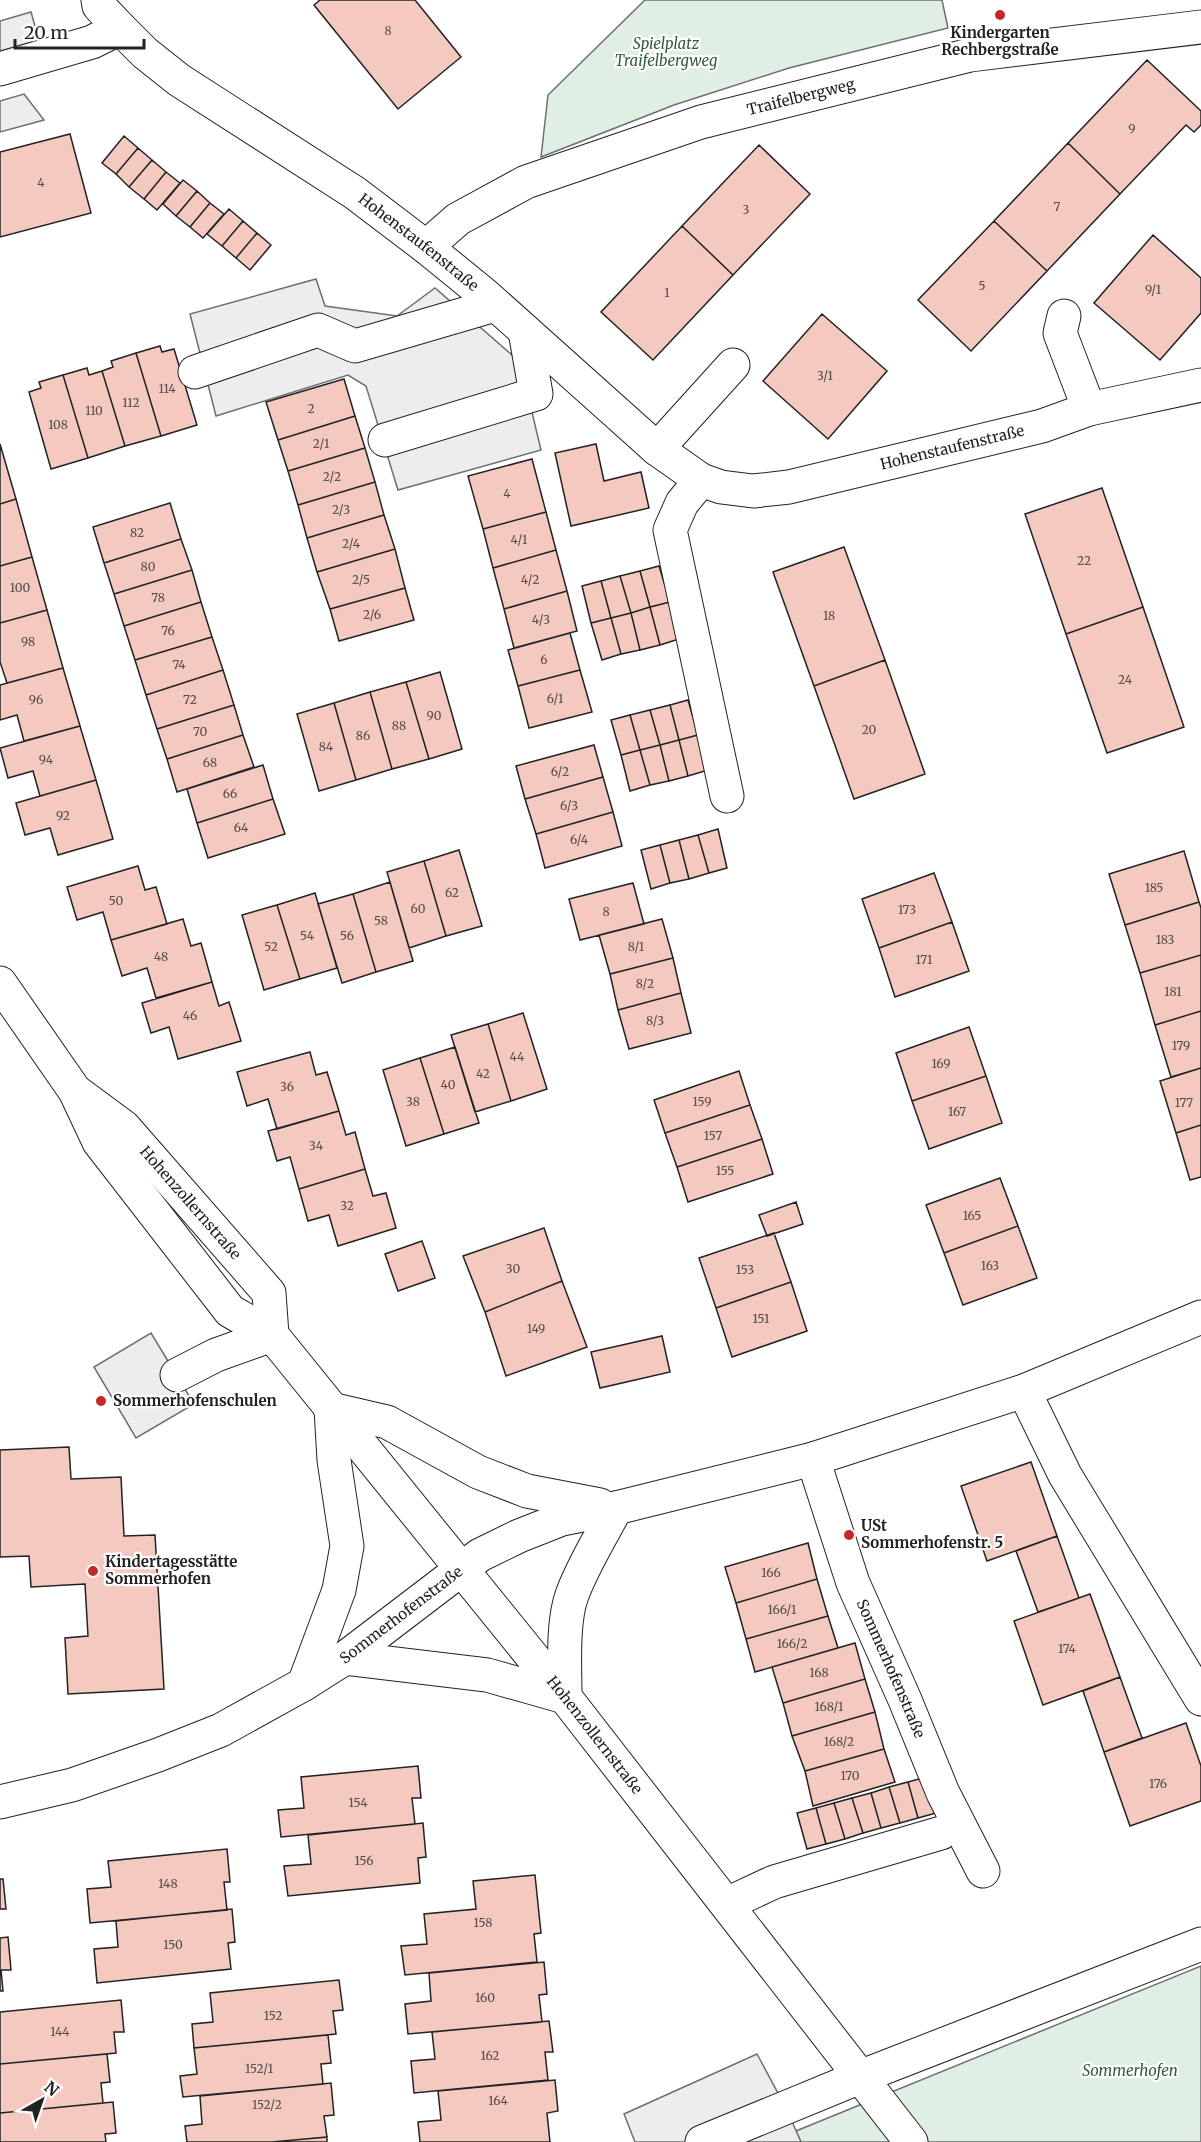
<svg xmlns="http://www.w3.org/2000/svg" width="1201" height="2142" viewBox="0 0 1201 2142" font-family="Merriweather,serif">
  <rect width="100%" height="100%" fill="#fff"/>
  <path fill="#e0efe3" stroke="#6f6f6f" stroke-width="1.5" d="M645,0H942L948,28L789,68L674,105L541,157L548,95Z
    M1201,1966V2142H801L796,2131Z"/>
  <path fill="#ededed" stroke="#6f6f6f" stroke-width="1.5" d="M31,12L39,40L0,51V21Z
    M24,94L44,120L0,132V101Z
    M316,279L325,306L397,316L435,288L520,362L541,450L398,490L366,386L348,375L216,416L190,314Z
    M151,1333L194,1404L136,1438L94,1367Z
    M757,2054L786,2108L801,2142H635L624,2114Z"/>
  <path fill="#f3c9c0" stroke="#222" stroke-width="1.5" d="M320,0H415L461,57L398,109L314,5Z
    M1147,60L1201,111V125L1194,132L1186,125L1120,194L1068,143Z
    M70,134L91,213L0,237V152Z
    M124,136L138,148L116,174L102,163Z
    M1068,143L1120,194L1047,271L994,221Z
    M759,145L810,194L733,275L682,226Z
    M138,148L152,160L129,187L116,174Z
    M152,160L166,172L144,199L129,187Z
    M166,172L180,183L157,210L144,199Z
    M183,180L197,191L176,216L163,204Z
    M197,191L210,203L190,227L176,216Z
    M210,203L224,214L203,238L190,227Z
    M229,209L243,221L222,246L207,234Z
    M243,221L257,233L236,258L222,246Z
    M994,221L1047,271L971,351L918,300Z
    M682,226L733,275L653,360L601,312Z
    M257,233L271,245L250,270L236,258Z
    M1153,235L1201,278V313L1160,360L1094,303Z
    M822,314L887,371L828,439L763,381Z
    M160,346L162,352L174,349L197,425L161,436L136,353Z
    M136,353L161,436L125,446L102,371L113,367L111,361Z
    M87,368L89,375L102,371L125,446L88,458L63,375Z
    M63,375L88,458L51,469L29,392L41,388L39,382Z
    M344,379L355,416L278,440L266,402Z
    M355,416L365,448L288,471L278,440Z
    M0,444L16,499L0,504Z
    M596,444L604,481L641,472L649,508L571,526L555,453Z
    M365,448L375,482L298,505L288,471Z
    M532,459L546,512L483,529L468,476Z
    M375,482L384,515L307,538L298,505Z
    M1102,488L1143,607L1066,634L1025,514Z
    M16,499L32,557L0,566V504Z
    M170,503L181,539L104,563L93,527Z
    M546,512L556,550L493,568L483,529Z
    M384,515L395,549L317,572L307,538Z
    M181,539L192,570L114,594L104,563Z
    M844,547L885,660L814,686L773,572Z
    M395,549L405,588L330,609L317,572Z
    M556,550L567,591L504,609L493,568Z
    M32,557L47,610L0,623V566Z
    M659,566L670,602L650,607L640,571Z
    M192,570L201,602L124,626L114,594Z
    M640,571L650,607L631,613L620,576Z
    M620,576L631,613L611,618L601,581Z
    M601,581L611,618L591,623L582,586Z
    M405,588L414,620L339,641L330,609Z
    M567,591L577,631L514,648L504,609Z
    M201,602L212,637L135,660L124,626Z
    M670,602L679,639L660,645L650,607Z
    M650,607L660,645L640,650L631,613Z
    M1143,607L1184,727L1107,753L1066,634Z
    M47,610L63,668L7,683L0,662V623Z
    M631,613L640,650L621,654L611,618Z
    M611,618L621,654L602,660L591,623Z
    M570,633L580,670L518,686L508,650Z
    M212,637L223,670L146,695L135,660Z
    M885,660L925,774L854,799L814,686Z
    M63,668L80,726L24,741L17,715L0,720V685Z
    M223,670L234,705L157,729L146,695Z
    M580,670L592,712L529,728L518,686Z
    M440,672L462,749L429,759L406,682Z
    M406,682L429,759L392,769L370,692Z
    M370,692L392,769L356,780L334,703Z
    M688,700L698,735L679,740L670,705Z
    M334,703L356,780L319,791L297,714Z
    M234,705L243,735L167,759L157,729Z
    M670,705L679,740L660,745L650,710Z
    M650,710L660,745L640,750L630,715Z
    M630,715L640,750L621,755L611,720Z
    M80,726L96,780L40,796L33,771L8,778L0,748Z
    M243,735L254,767L177,792L167,759Z
    M698,735L708,770L688,776L679,740Z
    M679,740L688,776L669,781L660,745Z
    M594,745L603,777L525,799L516,766Z
    M660,745L669,781L650,785L640,750Z
    M640,750L650,785L630,791L621,755Z
    M263,765L273,799L197,823L187,789Z
    M603,777L613,812L536,834L525,799Z
    M96,780L113,839L58,855L50,828L25,835L16,803Z
    M273,799L285,834L208,858L197,823Z
    M613,812L622,846L545,868L536,834Z
    M718,829L727,868L709,873L698,835Z
    M698,835L709,873L689,879L679,840Z
    M679,840L689,879L670,883L660,845Z
    M660,845L670,883L651,889L641,850Z
    M459,850L482,926L446,936L424,861Z
    M1184,851L1199,902L1125,925L1109,874Z
    M424,861L446,936L409,948L387,872Z
    M138,866L145,890L156,887L167,924L111,940L103,912L77,920L67,887Z
    M934,873L952,922L879,948L862,899Z
    M390,882L413,961L376,972L353,894Z
    M633,883L644,924L580,940L569,899Z
    M315,893L337,968L300,979L277,905Z
    M353,894L376,972L342,983L318,904Z
    M1199,902L1201,908V955L1140,973L1125,925Z
    M277,905L300,979L264,990L242,915Z
    M183,919L191,946L201,943L212,982L156,998L147,968L122,976L111,940Z
    M662,919L673,958L610,974L599,935Z
    M952,922L969,971L895,997L879,948Z
    M1201,955V1011L1155,1025L1140,973Z
    M673,958L681,993L618,1010L610,974Z
    M212,982L219,1006L229,1002L241,1041L178,1059L169,1027L151,1033L142,1003Z
    M681,993L691,1033L629,1049L618,1010Z
    M1201,1011V1068L1171,1077L1155,1025Z
    M523,1013L547,1089L511,1101L488,1024Z
    M488,1024L511,1101L475,1112L451,1035Z
    M969,1027L986,1076L912,1101L896,1053Z
    M455,1047L479,1123L444,1134L420,1058Z
    M310,1052L316,1075L327,1072L339,1111L277,1129L268,1099L247,1106L237,1072Z
    M420,1058L444,1134L406,1146L383,1070Z
    M1201,1068V1125L1176,1133L1160,1081Z
    M739,1071L750,1105L665,1133L654,1100Z
    M986,1076L1002,1123L929,1149L912,1101Z
    M750,1105L762,1139L677,1167L665,1133Z
    M339,1111L346,1135L355,1132L365,1169L299,1189L290,1157L277,1161L268,1131Z
    M1201,1125V1177L1190,1180L1176,1133Z
    M762,1139L773,1174L688,1202L677,1167Z
    M365,1169L373,1196L386,1193L396,1228L338,1246L329,1215L308,1221L299,1189Z
    M1000,1178L1018,1226L944,1253L926,1205Z
    M796,1202L803,1224L767,1236L759,1215Z
    M1018,1226L1037,1278L963,1305L944,1253Z
    M544,1228L562,1281L485,1312L463,1256Z
    M774,1233L791,1282L716,1308L699,1258Z
    M422,1241L435,1278L398,1291L385,1254Z
    M562,1281L587,1347L506,1376L485,1312Z
    M791,1282L807,1331L732,1357L716,1308Z
    M662,1336L670,1372L600,1388L591,1352Z
    M69,1447L71,1479L121,1477L124,1536L155,1535L164,1689L68,1694L65,1638L88,1636L85,1584L31,1587L29,1556L0,1557V1450Z
    M1031,1462L1057,1536L987,1561L961,1486Z
    M1057,1536L1079,1598L1038,1612L1016,1551Z
    M808,1543L817,1579L736,1603L725,1567Z
    M817,1579L828,1616L746,1639L736,1603Z
    M1090,1594L1120,1677L1043,1705L1014,1621Z
    M828,1616L838,1648L755,1672L746,1639Z
    M855,1643L865,1679L783,1703L772,1667Z
    M1120,1677L1142,1738L1104,1752L1083,1691Z
    M865,1679L875,1712L792,1736L783,1703Z
    M875,1712L884,1749L805,1771L792,1736Z
    M1186,1723L1201,1766V1801L1130,1826L1104,1752Z
    M884,1749L895,1782L813,1806L805,1771Z
    M418,1766L421,1798H412L415,1824L281,1837L278,1810L304,1808L301,1777Z
    M926,1777L936,1813L918,1818L908,1782Z
    M908,1782L918,1818L900,1823L889,1787Z
    M889,1787L900,1823L881,1828L871,1793Z
    M871,1793L881,1828L863,1833L852,1798Z
    M852,1798L863,1833L845,1839L834,1803Z
    M834,1803L845,1839L826,1844L816,1808Z
    M816,1808L826,1844L807,1849L797,1813Z
    M423,1823L426,1857L418,1858L420,1883L288,1896L284,1866L311,1864L308,1835Z
    M227,1849L230,1882H224L227,1910L90,1923L87,1889L111,1887L108,1861Z
    M535,1875L541,1933L534,1934L537,1962L405,1975L401,1946L427,1944L424,1914L476,1909L473,1881Z
    M0,1879H3L6,1909H0Z
    M232,1909L235,1942L228,1943L231,1969L97,1983L94,1949L118,1947L116,1921Z
    M8,1937L11,1970H1L3,1991H0V1938Z
    M544,1962L547,1994L539,1995L542,2022L408,2034L405,2004L431,2001L429,1973Z
    M339,1980L343,2010L333,2011L336,2034L194,2048L192,2024L213,2022L210,1993Z
    M121,2000L124,2032H114L116,2053L0,2064V2012Z
    M549,2021L553,2052H545L548,2080L414,2093L411,2061L435,2059L432,2032Z
    M328,2035L331,2063L321,2064L323,2084L183,2097L180,2076L197,2074L194,2048Z
    M107,2054L110,2082L101,2083L103,2103L0,2113V2064Z
    M555,2080L558,2111L547,2113L550,2142H420L418,2122L441,2120L438,2091Z
    M331,2083L334,2115L324,2116L327,2137L272,2142H187L185,2126L202,2124L200,2096Z
    M113,2102L116,2133L105,2134L106,2142H0V2113Z
    M327,2137V2142H272Z"/>
  <g fill="none" stroke-linecap="round" stroke-linejoin="round">
    <defs>
      <g id="minor">
        <path id="s1" d="M98,0L99,6L120,28L145,53L179,80L355,193L426,247L485,295L657,449L701,480L721,487L753,491L789,487L1042,426L1089,409L1201,385"/>
        <path d="M0,69L92,42L120,28"/>
        <path id="s2" d="M426,247L458,219L526,182L701,122L970,55L1201,27"/>
        <path d="M1064,316L1060,333L1089,409"/>
        <path d="M195,372L318,330L355,346L495,305"/>
        <path d="M385,440L536,394L525,331"/>
        <path d="M657,449L733,365"/>
        <path d="M701,480L682,503L670,530L727,796"/>
        <path id="s3" d="M0,983L75,1091L99,1142L230,1311L272,1335L565,1697L911,2142"/>
        <path id="s4" d="M78,1093L124,1127L269,1293L272,1335"/>
        <path d="M177,1375L216,1355L272,1335"/>
        <path d="M1024,1391L1065,1475L1201,1699"/>
        <path d="M331,1409L387,1422L478,1472L527,1491L600,1505"/>
        <path id="s5" d="M813,1459L853,1583L905,1700L943,1793L983,1871"/>
        <path d="M345,1658L487,1675L565,1697"/>
        <path d="M304,1684L339,1590L347,1546L334,1460L331,1409"/>
        <path d="M565,1697C565,1668 562,1622 572,1595C583,1565 601,1537 616,1508"/>
        <path id="s6" d="M0,1802L72,1785L158,1755L221,1730L304,1684L345,1658L480,1555L519,1536L562,1519L616,1508L813,1459L1024,1391L1201,1317"/>
        <path d="M727,1904L774,1882L941,1833"/>
        <path d="M702,2142L860,2077L1201,1944"/>
      </g>
    </defs>
    <use href="#minor" stroke="#222" stroke-width="35"/>
    <use href="#minor" stroke="#fff" stroke-width="33"/>
  </g>
  <g fill="#c62828" stroke="#fff" stroke-width="2">
    <circle cx="1000" cy="15" r="6"/>
    <circle cx="101" cy="1401" r="6"/>
    <circle cx="849" cy="1535" r="6"/>
    <circle cx="93" cy="1571" r="6"/>
  </g>
  <g text-anchor="middle" stroke-width="4.5" stroke-linejoin="round" paint-order="stroke">
    <g font-size="12" fill="#564c4a">
      <text x="388" y="35">8</text>
      <text x="1132" y="133">9</text>
      <text x="41" y="187">4</text>
      <text x="1057" y="211">7</text>
      <text x="746" y="214">3</text>
      <text x="982" y="290">5</text>
      <text x="1153" y="294">9/1</text>
      <text x="667" y="297">1</text>
      <text x="825" y="380">3/1</text>
      <text x="167" y="393">114</text>
      <text x="131" y="407">112</text>
      <text x="311" y="413">2</text>
      <text x="94" y="415">110</text>
      <text x="58" y="429">108</text>
      <text x="321" y="448">2/1</text>
      <text x="332" y="481">2/2</text>
      <text x="507" y="498">4</text>
      <text x="341" y="514">2/3</text>
      <text x="137" y="537">82</text>
      <text x="519" y="544">4/1</text>
      <text x="351" y="548">2/4</text>
      <text x="1084" y="565">22</text>
      <text x="148" y="571">80</text>
      <text x="361" y="584">2/5</text>
      <text x="530" y="584">4/2</text>
      <text x="20" y="592">100</text>
      <text x="158" y="602">78</text>
      <text x="372" y="619">2/6</text>
      <text x="829" y="620">18</text>
      <text x="541" y="624">4/3</text>
      <text x="168" y="635">76</text>
      <text x="28" y="646">98</text>
      <text x="544" y="664">6</text>
      <text x="179" y="669">74</text>
      <text x="1125" y="684">24</text>
      <text x="555" y="703">6/1</text>
      <text x="36" y="704">96</text>
      <text x="190" y="704">72</text>
      <text x="434" y="720">90</text>
      <text x="399" y="730">88</text>
      <text x="869" y="734">20</text>
      <text x="200" y="736">70</text>
      <text x="363" y="740">86</text>
      <text x="326" y="751">84</text>
      <text x="46" y="764">94</text>
      <text x="210" y="767">68</text>
      <text x="560" y="776">6/2</text>
      <text x="230" y="798">66</text>
      <text x="569" y="810">6/3</text>
      <text x="63" y="820">92</text>
      <text x="241" y="832">64</text>
      <text x="579" y="844">6/4</text>
      <text x="1154" y="892">185</text>
      <text x="452" y="897">62</text>
      <text x="116" y="905">50</text>
      <text x="418" y="913">60</text>
      <text x="907" y="914">173</text>
      <text x="606" y="916">8</text>
      <text x="381" y="925">58</text>
      <text x="307" y="940">54</text>
      <text x="347" y="940">56</text>
      <text x="1165" y="944">183</text>
      <text x="271" y="951">52</text>
      <text x="636" y="951">8/1</text>
      <text x="161" y="961">48</text>
      <text x="924" y="964">171</text>
      <text x="645" y="988">8/2</text>
      <text x="1173" y="996">181</text>
      <text x="190" y="1020">46</text>
      <text x="655" y="1025">8/3</text>
      <text x="1181" y="1050">179</text>
      <text x="517" y="1061">44</text>
      <text x="941" y="1068">169</text>
      <text x="483" y="1078">42</text>
      <text x="448" y="1089">40</text>
      <text x="287" y="1091">36</text>
      <text x="413" y="1106">38</text>
      <text x="702" y="1106">159</text>
      <text x="1184" y="1107">177</text>
      <text x="957" y="1116">167</text>
      <text x="713" y="1140">157</text>
      <text x="316" y="1150">34</text>
      <text x="725" y="1175">155</text>
      <text x="347" y="1210">32</text>
      <text x="972" y="1220">165</text>
      <text x="990" y="1270">163</text>
      <text x="513" y="1273">30</text>
      <text x="745" y="1274">153</text>
      <text x="761" y="1323">151</text>
      <text x="536" y="1333">149</text>
      <text x="771" y="1577">166</text>
      <text x="782" y="1614">166/1</text>
      <text x="792" y="1648">166/2</text>
      <text x="1067" y="1653">174</text>
      <text x="819" y="1677">168</text>
      <text x="829" y="1711">168/1</text>
      <text x="839" y="1746">168/2</text>
      <text x="850" y="1780">170</text>
      <text x="1158" y="1788">176</text>
      <text x="358" y="1807">154</text>
      <text x="364" y="1865">156</text>
      <text x="168" y="1888">148</text>
      <text x="483" y="1927">158</text>
      <text x="173" y="1949">150</text>
      <text x="485" y="2002">160</text>
      <text x="273" y="2020">152</text>
      <text x="60" y="2036">144</text>
      <text x="490" y="2060">162</text>
      <text x="259" y="2073">152/1</text>
      <text x="498" y="2105">164</text>
      <text x="267" y="2109">152/2</text>
    </g>
    <g font-size="15" font-weight="bold" fill="#222" stroke="#fff" text-anchor="start">
      <text x="1000" y="38" text-anchor="middle">Kindergarten<tspan x="1000" dy="17">Rechbergstraße</tspan></text>
      <text x="113" y="1406">Sommerhofenschulen</text>
      <text x="861" y="1531">USt<tspan x="861" dy="17">Sommerhofenstr. 5</tspan></text>
      <text x="105" y="1567">Kindertagesstätte<tspan x="105" dy="17">Sommerhofen</tspan></text>
    </g>
    <g font-size="15" font-style="italic" fill="#2f5e38" stroke="#fff">
      <text x="666" y="49">Spielplatz<tspan x="666" dy="17">Traifelbergweg</tspan></text>
      <text x="1130" y="2076">Sommerhofen</text>
    </g>
    <g font-size="15" fill="#222" stroke="#fff">
      <text dy="5" stroke="none"><textPath href="#s2" startOffset="408">Traifelbergweg</textPath></text>
      <text dy="5" stroke="none"><textPath href="#s1" startOffset="405">Hohenstaufenstraße</textPath></text>
      <text dy="5" stroke="none"><textPath href="#s1" startOffset="1032">Hohenstaufenstraße</textPath></text>
      <text dy="5" stroke="none"><textPath href="#s4" startOffset="158">Hohenzollernstraße</textPath></text>
      <text dy="5" stroke="none"><textPath href="#s6" startOffset="447">Sommerhofenstraße</textPath></text>
      <text dy="5" stroke="none"><textPath href="#s5" startOffset="224">Sommerhofenstraße</textPath></text>
      <text dy="5" stroke="none"><textPath href="#s3" startOffset="964">Hohenzollernstraße</textPath></text>
    </g>
  </g>
  <g transform="translate(42 2100) rotate(40)" stroke="#ffffff" stroke-width="4.5" paint-order="stroke">
  <path d="M0-4.5L10 22L0 15L-10 22Z" fill="#222222"/>
  <text y="-9" font-size="16" font-weight="bold" text-anchor="middle" fill="#222222">N</text>
  </g>
  <path d="M15 39v9h129v-9" fill="none" stroke="#222222" stroke-width="3"/>
  <text x="24" y="39" font-size="18" fill="#222222" stroke="#ffffff" stroke-width="4.5" paint-order="stroke">20 m</text>
</svg>
